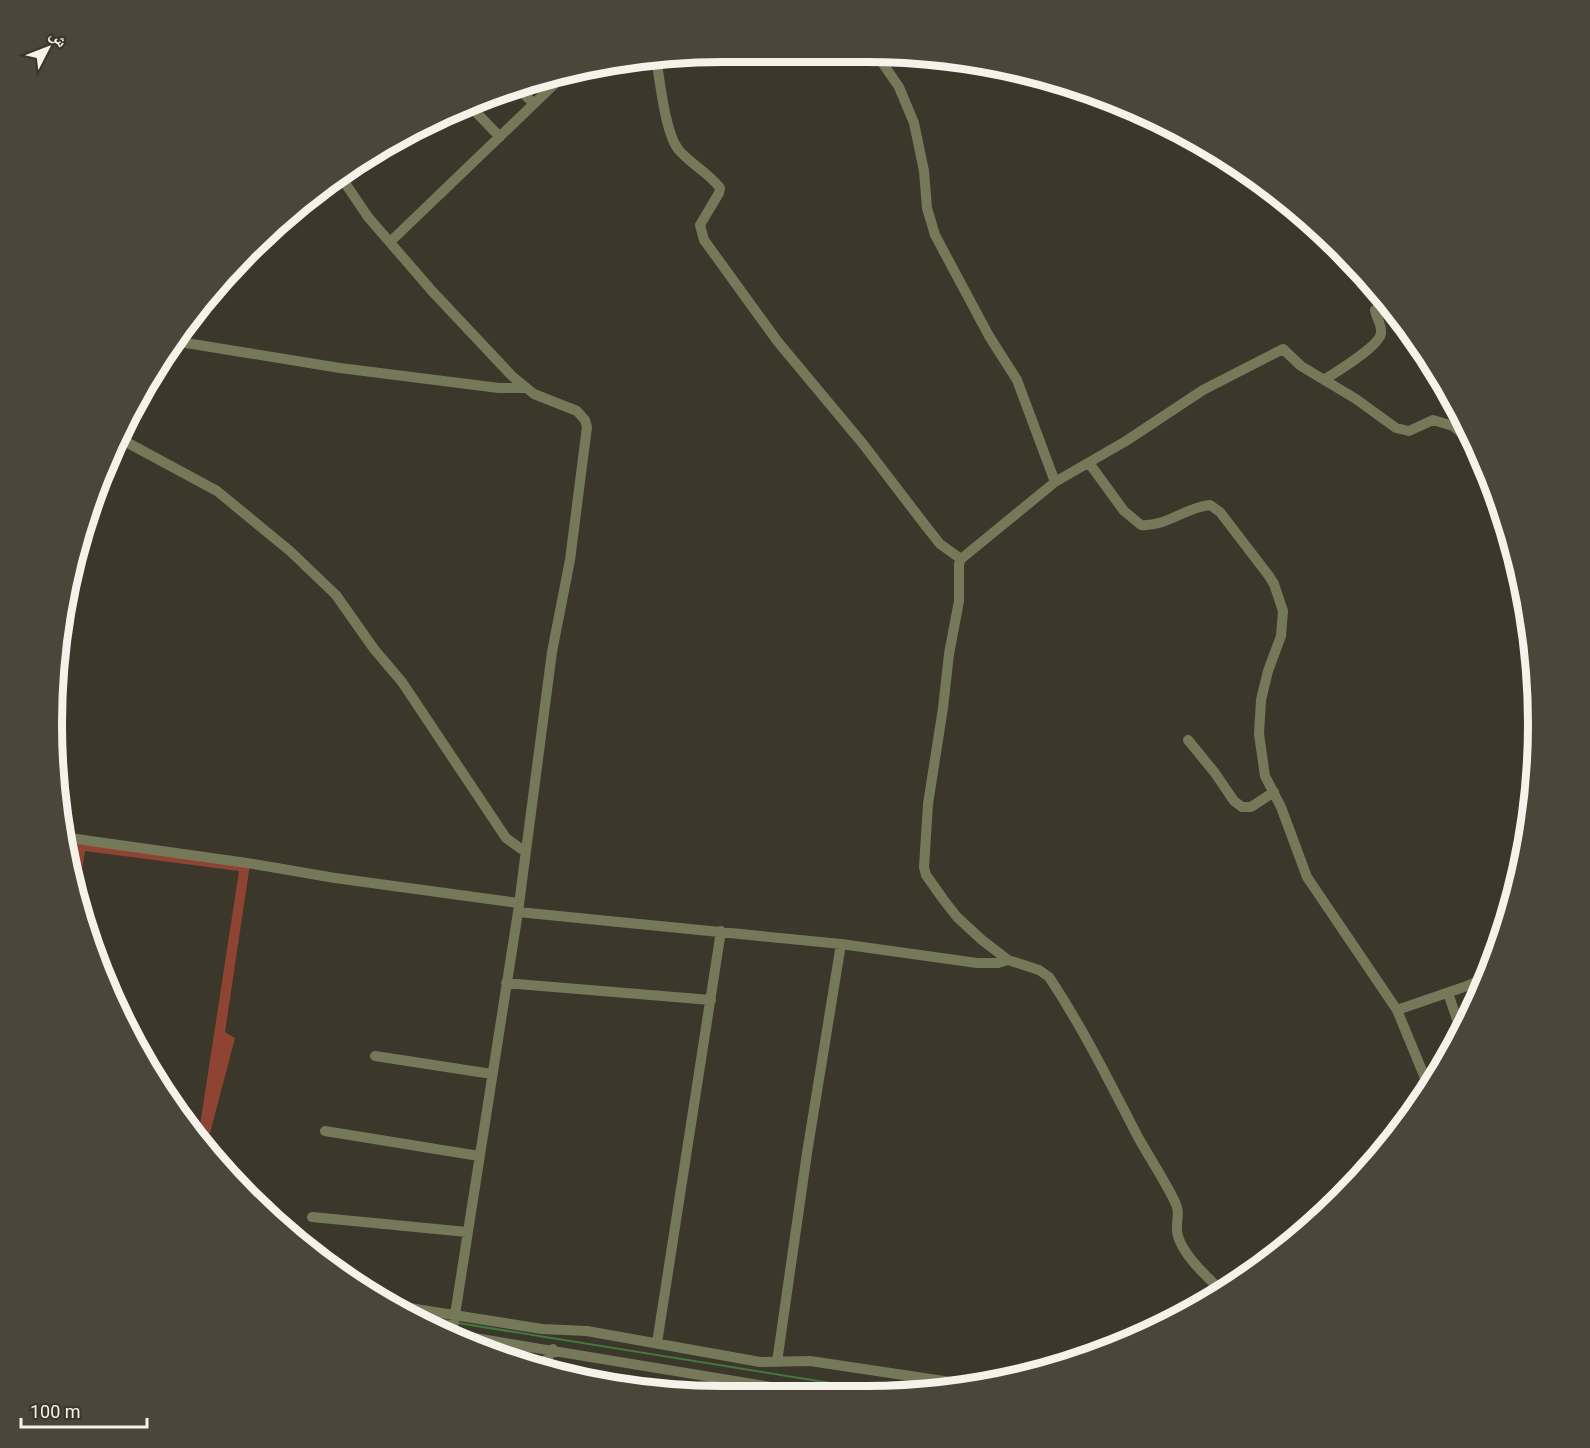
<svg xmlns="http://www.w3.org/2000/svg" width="1590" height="1448" viewBox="0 0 1590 1448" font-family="Roboto,'Noto Naskh Arabic',sans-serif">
  <rect width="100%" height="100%" fill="#3c372b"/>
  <path fill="#8f4333" d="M78,840L250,864L225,1032L235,1038L210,1133L199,1132L239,871L85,851L78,897L72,880Z"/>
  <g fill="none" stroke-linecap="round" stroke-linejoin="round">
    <path stroke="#42793d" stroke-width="2" d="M402,1313L449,1321
      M458,1323L899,1394"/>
    <path stroke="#757959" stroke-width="10" d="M656,58C660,81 665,132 678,149C690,164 708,172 720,188L719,193L700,225L704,240L778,342L863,444L925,525L940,544L961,559
      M879,58L899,87L914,123L924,171L927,208L935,235L989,336L1017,380L1055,482
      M519,89L534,104
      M470,106L500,137
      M339,174L368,217L432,291L512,376L534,394L577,411L585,420L587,427L570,560L552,652L518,912L452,1334
      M390,242L566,73
      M174,341L340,368L499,388H524
      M1324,380C1336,372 1380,346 1381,333C1382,325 1376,317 1375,310L1389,306
      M117,437L217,491L290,551L336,595L374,649L402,682L506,838L524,851
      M1089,463L1124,511L1141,525C1166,527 1186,507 1210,505L1220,512L1269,576L1274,584L1283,611L1281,636L1268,671L1261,700L1259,734L1265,776L1281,807L1307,877L1397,1010L1430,1090
      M1188,740L1215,773L1234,801L1242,807H1251L1274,792
      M62,837L247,863L335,878L518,903
      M518,912L841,944L977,963H998L1008,960
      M506,983L711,1000
      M1448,993L1461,1031
      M1397,1010L1464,987L1490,976
      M375,1056L492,1074
      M325,1131L479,1156
      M312,1217L467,1232
      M1223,1292C1209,1279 1179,1252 1177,1231C1176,1215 1182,1214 1172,1196C1162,1176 1149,1157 1138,1137C1110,1083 1083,1028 1049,977L1039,970L1008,960L982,940L957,917L943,899L926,875L924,867L928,804L943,708L949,654L959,601V564L961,559L1055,482L1126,441L1203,390L1283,349L1301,366L1356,399L1396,428L1409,431L1433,420L1453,426L1465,436L1477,451L1493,483
      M384,1304L542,1329L587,1331L760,1362L810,1361L977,1386
      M444,1333L826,1396
      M657,1343L721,931
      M777,1362L807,1153L841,944
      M541,1369L553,1349"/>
  </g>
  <path d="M0 0H1590V1448H0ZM724 62H866A662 662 0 0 1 1528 724V724A662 662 0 0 1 866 1386H724A662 662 0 0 1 62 724V724A662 662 0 0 1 724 62Z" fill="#4b463a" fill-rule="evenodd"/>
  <path fill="none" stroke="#f5f2ea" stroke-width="8" d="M724 62H866A662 662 0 0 1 1528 724V724A662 662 0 0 1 866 1386H724A662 662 0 0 1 62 724V724A662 662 0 0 1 724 62Z"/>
  <g transform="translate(48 48) rotate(48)" stroke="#3c372b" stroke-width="4.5" paint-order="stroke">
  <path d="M0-4.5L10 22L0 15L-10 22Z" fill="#f5f2ea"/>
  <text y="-9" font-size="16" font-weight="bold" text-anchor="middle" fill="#f5f2ea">ش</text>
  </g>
  <path d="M21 1418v9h126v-9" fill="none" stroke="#f5f2ea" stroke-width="3"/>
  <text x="30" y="1418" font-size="18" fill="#f5f2ea" stroke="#3c372b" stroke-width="4.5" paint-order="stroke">100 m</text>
</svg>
